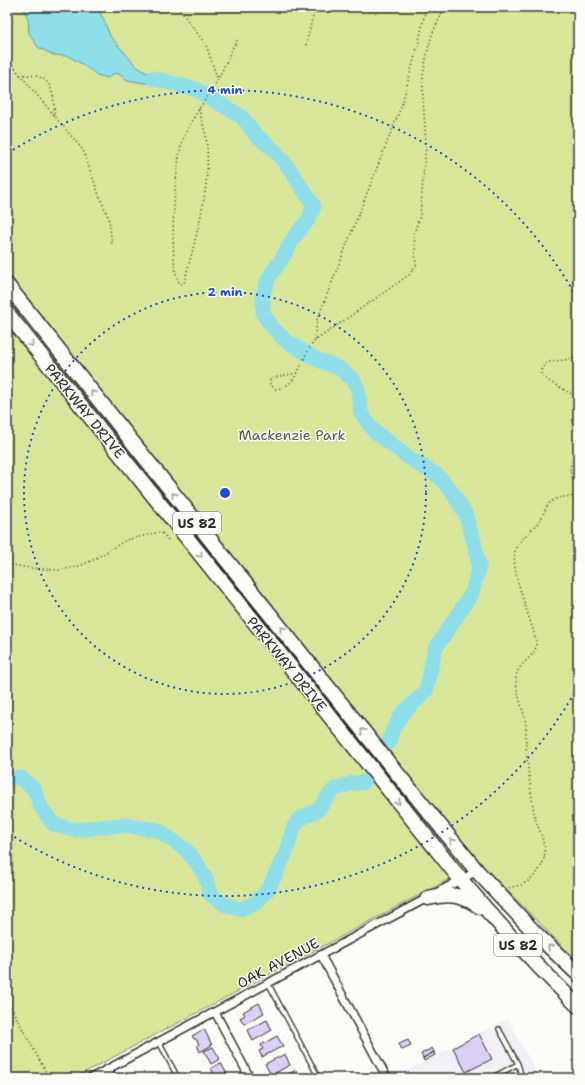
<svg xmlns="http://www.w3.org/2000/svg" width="585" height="1085" viewBox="0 0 585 1085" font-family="'Shantell Sans',sans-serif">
  <rect width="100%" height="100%" fill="#fdfcf7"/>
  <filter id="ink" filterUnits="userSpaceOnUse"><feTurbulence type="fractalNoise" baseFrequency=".025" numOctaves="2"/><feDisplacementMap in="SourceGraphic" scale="8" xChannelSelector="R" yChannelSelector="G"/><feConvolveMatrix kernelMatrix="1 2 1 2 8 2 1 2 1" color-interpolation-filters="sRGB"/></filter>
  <g filter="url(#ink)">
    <path fill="#f3eff7" d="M508,1019L538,1076L534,1078H393Z"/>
    <path fill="#d7e699" stroke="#818862" d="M7,7H578V962L480,863L74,1078H7Z"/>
    <path fill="#8fdfeb" stroke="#67979e" d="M22,7H97L104,20L110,36L136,66L145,72L164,76L175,82L164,85L145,83L127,80L122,75L115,73L108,78L97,75L82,64L68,56L53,55L38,47L29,33L28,18Z"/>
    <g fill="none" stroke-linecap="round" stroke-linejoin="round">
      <path stroke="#8fdfeb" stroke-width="15" d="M152,78L195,89L242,117L256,135L275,151L289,168L314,206L308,220L295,236L281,260L269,277L263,294V313L272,327L286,341L318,360L337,367L353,379L358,390L361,413L373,430L405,455L421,466L437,475L450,489L465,513L475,546L479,567L472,593L435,649L426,691L402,714L392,731L389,742
        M7,778H21L34,789L41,807L53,824L75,830L98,827L122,825L158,830L185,849L197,863L206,878L210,894L224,904L240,909L256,903L269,888L286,852L293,829L298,820L319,809L328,796L335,789L350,784L364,782"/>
    </g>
    <path fill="#dcd0f8" stroke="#2b2b2b" d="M259,1003L264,1013L244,1024L240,1018L245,1015L243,1012Z
      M267,1020L272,1030L253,1041L248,1030Z
      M204,1029L212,1045L200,1052L197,1045L199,1044L196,1039H194L192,1036Z
      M479,1034L492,1059L466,1072L453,1048Z
      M277,1036L283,1046L262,1057L259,1051L263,1049L261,1045Z
      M408,1040L411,1046L402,1050L399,1044Z
      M213,1047L220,1059L211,1064L204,1051Z
      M432,1048L434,1052L423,1058L421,1054Z
      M434,1052L435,1055L424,1061L423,1058Z
      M285,1054L290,1065L271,1075L265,1064Z
      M221,1063L229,1078H216L211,1068Z
      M296,1070L300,1078H281Z"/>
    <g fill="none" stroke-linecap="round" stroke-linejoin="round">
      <defs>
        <path id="lane" d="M268,983L319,1078
          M499,1029L518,1064L522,1078
          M159,1042L178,1078
          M491,1078L518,1064"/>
        <path id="street" d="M438,892L477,871
          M321,955L387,1078
          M215,1012L250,1078
          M107,1069L112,1078
          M91,1078L429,897"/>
        <path id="highway" d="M7,285L387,761L477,871L536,934L578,974
          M7,313L461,880C498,924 537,966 578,1006
          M428,898C448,893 463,894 480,907"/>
      </defs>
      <use href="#lane" stroke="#2b2b2b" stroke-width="6"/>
      <use href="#street" stroke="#2b2b2b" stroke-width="10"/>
      <use href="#highway" stroke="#2b2b2b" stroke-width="17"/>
      <path stroke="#2b2b2b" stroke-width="1.5" stroke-dasharray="1 3" stroke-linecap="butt" d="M178,7L206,45L218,80
        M306,45L312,19L318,7
        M7,59L83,150L97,190L109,219L112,245
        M20,75C26,75 34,75 39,77C55,82 54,103 54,116
        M199,109C201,118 204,127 206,136C212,185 197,233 185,279L184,283L180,284C167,267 175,161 183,140C190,119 207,99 218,79C225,66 230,51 238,39
        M316,340L315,335L317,320L401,107L419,41L426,7
        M578,358L549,362L545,364L541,370C541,372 541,374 542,376C545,380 571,393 578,398
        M297,373L272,378L269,381L270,384L275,389C301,387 300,355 316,340L389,289L409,275L416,265L414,233L420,216L426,144L423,98V75L428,49L432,34L445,7
        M578,455C565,467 571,476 578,489
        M7,564L30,568L58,570L77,567L93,560L126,540L160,532L164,535L168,540
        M509,888C513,886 519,886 523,884C532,880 540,871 543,862C549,846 537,828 534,813C531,790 527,766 526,744C526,738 526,731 526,725C524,710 516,694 516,678C516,663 537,658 536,643C533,620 506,566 517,546C522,538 534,528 541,519C543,516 544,512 546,508C552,496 566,496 578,497
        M7,1000L49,1078"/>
      <use href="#lane" stroke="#fdfcf7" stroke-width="3.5"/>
      <use href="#street" stroke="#fdfcf7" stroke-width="7"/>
      <use href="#highway" stroke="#fdfcf7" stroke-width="14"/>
    </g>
    <defs><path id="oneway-chevron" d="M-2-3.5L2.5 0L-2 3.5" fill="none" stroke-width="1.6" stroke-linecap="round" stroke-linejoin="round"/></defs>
    <g stroke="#9e9e9b">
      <use href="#oneway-chevron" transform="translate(31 344) rotate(51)"/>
      <use href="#oneway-chevron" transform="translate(93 393) rotate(-129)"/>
      <use href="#oneway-chevron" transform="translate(174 495) rotate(-129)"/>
      <use href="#oneway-chevron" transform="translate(200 555) rotate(51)"/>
      <use href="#oneway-chevron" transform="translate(282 629) rotate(-129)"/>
      <use href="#oneway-chevron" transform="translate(363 731) rotate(-129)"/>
      <use href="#oneway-chevron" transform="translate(398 802) rotate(51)"/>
      <use href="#oneway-chevron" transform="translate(452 841) rotate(-129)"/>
      <use href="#oneway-chevron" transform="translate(550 947) rotate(-136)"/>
    </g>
  </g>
  <g fill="none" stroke="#1d4ed8" stroke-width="2" stroke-dasharray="2 4">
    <circle cx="225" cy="493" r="201"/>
    <path d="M577 688A403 403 0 0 1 8 833M8 153A403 403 0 0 1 577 298"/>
  </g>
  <g text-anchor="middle" stroke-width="3" stroke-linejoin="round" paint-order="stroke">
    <g fill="#fdfcf7" stroke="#6a6a68" stroke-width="1">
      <rect x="173" y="512" width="48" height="22" rx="3"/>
      <rect x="494" y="934" width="48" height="22" rx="3"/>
    </g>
    <g font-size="13" font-weight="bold" fill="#2b2b2b">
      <text x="197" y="528">US 82</text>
      <text x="518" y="950">US 82</text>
    </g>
    <g font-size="14" fill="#2b2b2b" stroke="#fdfcf7">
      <text transform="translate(85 411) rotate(51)" y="5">PARKWAY DRIVE</text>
      <text transform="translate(287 664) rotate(51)" y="5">PARKWAY DRIVE</text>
      <text transform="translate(278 963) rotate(-28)" y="5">OAK AVENUE</text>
    </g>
    <g font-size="14" fill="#565a46" stroke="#fdfcf7">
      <text x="292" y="440">Mackenzie Park</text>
    </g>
  </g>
  <circle cx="225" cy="493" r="6" fill="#1d4ed8" stroke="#fdfcf7" stroke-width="2"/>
  <g font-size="12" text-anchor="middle" font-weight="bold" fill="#1d4ed8" stroke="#fdfcf7" stroke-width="3" stroke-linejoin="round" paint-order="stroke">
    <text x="225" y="94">4 min</text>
    <text x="225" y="296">2 min</text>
  </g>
  <rect width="585" height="1085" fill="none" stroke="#fdfcf7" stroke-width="24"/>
  <rect x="12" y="12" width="561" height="1061" fill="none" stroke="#2b2b2b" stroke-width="1.5" filter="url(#ink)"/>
</svg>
